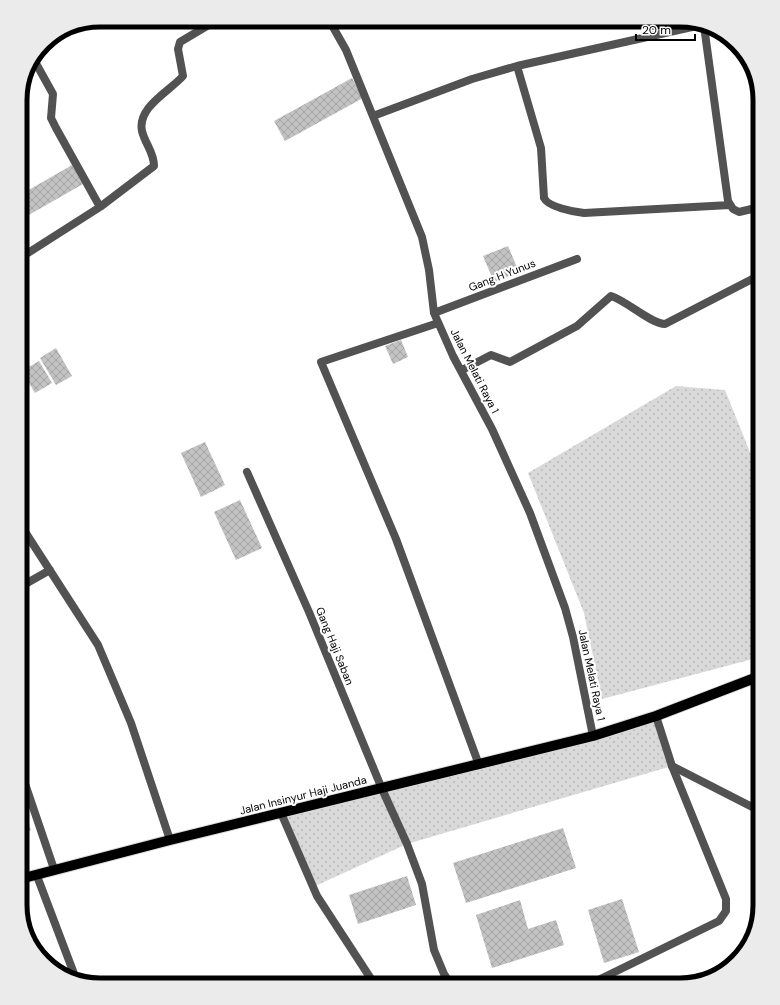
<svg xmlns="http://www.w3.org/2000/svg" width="780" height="1005" viewBox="0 0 780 1005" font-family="'DM Sans',sans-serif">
  <defs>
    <pattern id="grass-dots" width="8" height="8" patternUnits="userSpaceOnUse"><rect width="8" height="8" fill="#d9d9d9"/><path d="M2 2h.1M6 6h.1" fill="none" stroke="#b8b8b8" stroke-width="1.8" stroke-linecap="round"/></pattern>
    <pattern id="building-cross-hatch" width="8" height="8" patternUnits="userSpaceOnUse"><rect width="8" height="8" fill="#c2c2c2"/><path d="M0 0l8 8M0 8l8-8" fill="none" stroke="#a5a5a5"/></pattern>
  </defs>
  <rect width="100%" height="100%" fill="#fff"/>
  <path fill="url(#grass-dots)" d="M676,386L725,390L758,472H760V653L749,660L602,699L584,613L528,473Z
    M656,716L672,766L407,844L313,887L281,813Z"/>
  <path fill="url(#building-cross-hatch)" d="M352,78L363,98L285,141L274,121Z
    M72,165L83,184L20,220V195Z
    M508,246L519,272L494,282L483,256Z
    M401,340L408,357L393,364L385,346Z
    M56,348L72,376L56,385L40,358Z
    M39,361L52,383L35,393L22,371Z
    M205,442L225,485L201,497L181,453Z
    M240,500L262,548L236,560L214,512Z
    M20,800L31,830L20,834Z
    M563,828L576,868L466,903L453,863Z
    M407,876L416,905L358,924L349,895Z
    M622,899L639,952L604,963L588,910Z
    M520,900L528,929L556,920L564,945L492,968L476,915Z"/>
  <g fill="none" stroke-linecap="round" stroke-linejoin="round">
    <defs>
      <path id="primary" d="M20,879L170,840L593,736L656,716L760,676"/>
    </defs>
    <use href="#primary" stroke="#dbdbdb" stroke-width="12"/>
    <path stroke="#525252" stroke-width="8" d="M672,766L760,811"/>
    <path stroke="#525252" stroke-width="8" d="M329,20L346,50L422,237L429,270L434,313L453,356L492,429L530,513L565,608L573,637L593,736
      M704,26L728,201L733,209L739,212L760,207
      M33,58L53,94L51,118L56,128L100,207
      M517,66L541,148L544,198C548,207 574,212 584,213L730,205
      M373,116L472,79L517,66L701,25
      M20,258L100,207L154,166C154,152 145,144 142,131C137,107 170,91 183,76L178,49L180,42L217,20
      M434,313L577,259
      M438,323L321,362L396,539L479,765
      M462,370L491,355L510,362L577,326L611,296C627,301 651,324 665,324L760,275
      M247,472L309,612L382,789L407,844L422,884L434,950L444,974L451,985
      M20,524L98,645L131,723L170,840
      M20,587L50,570
      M20,769L54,869
      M281,813L317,896L375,985
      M37,876L76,979
      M588,985L719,921L726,911V899L672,766L656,716"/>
    <use href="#primary" stroke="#000" stroke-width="10"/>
  </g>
  <g text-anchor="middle" stroke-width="4" stroke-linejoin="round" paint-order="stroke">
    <g font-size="11" fill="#000" stroke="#fff">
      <text transform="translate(502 275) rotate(-21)" y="4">Gang H Yunus</text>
      <text transform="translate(475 371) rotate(63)" y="4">Jalan Melati Raya 1</text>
      <text transform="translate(335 646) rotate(68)" y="4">Gang Haji Saban</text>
      <text transform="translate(592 675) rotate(78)" y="4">Jalan Melati Raya 1</text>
      <text transform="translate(303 795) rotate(-14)" y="4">Jalan Insinyur Haji Juanda</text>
    </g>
  </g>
  <path d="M0 0H780V1005H0ZM100 27H680A73 73 0 0 1 753 100V905A73 73 0 0 1 680 978H100A73 73 0 0 1 27 905V100A73 73 0 0 1 100 27Z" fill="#ebebeb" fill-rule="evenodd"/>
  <path fill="none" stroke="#000" stroke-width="5" d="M100 27H680A73 73 0 0 1 753 100V905A73 73 0 0 1 680 978H100A73 73 0 0 1 27 905V100A73 73 0 0 1 100 27Z"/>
  <path d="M636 34v6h59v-6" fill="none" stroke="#000000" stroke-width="2"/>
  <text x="642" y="34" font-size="12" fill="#000000" stroke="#ffffff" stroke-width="3" paint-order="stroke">20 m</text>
</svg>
